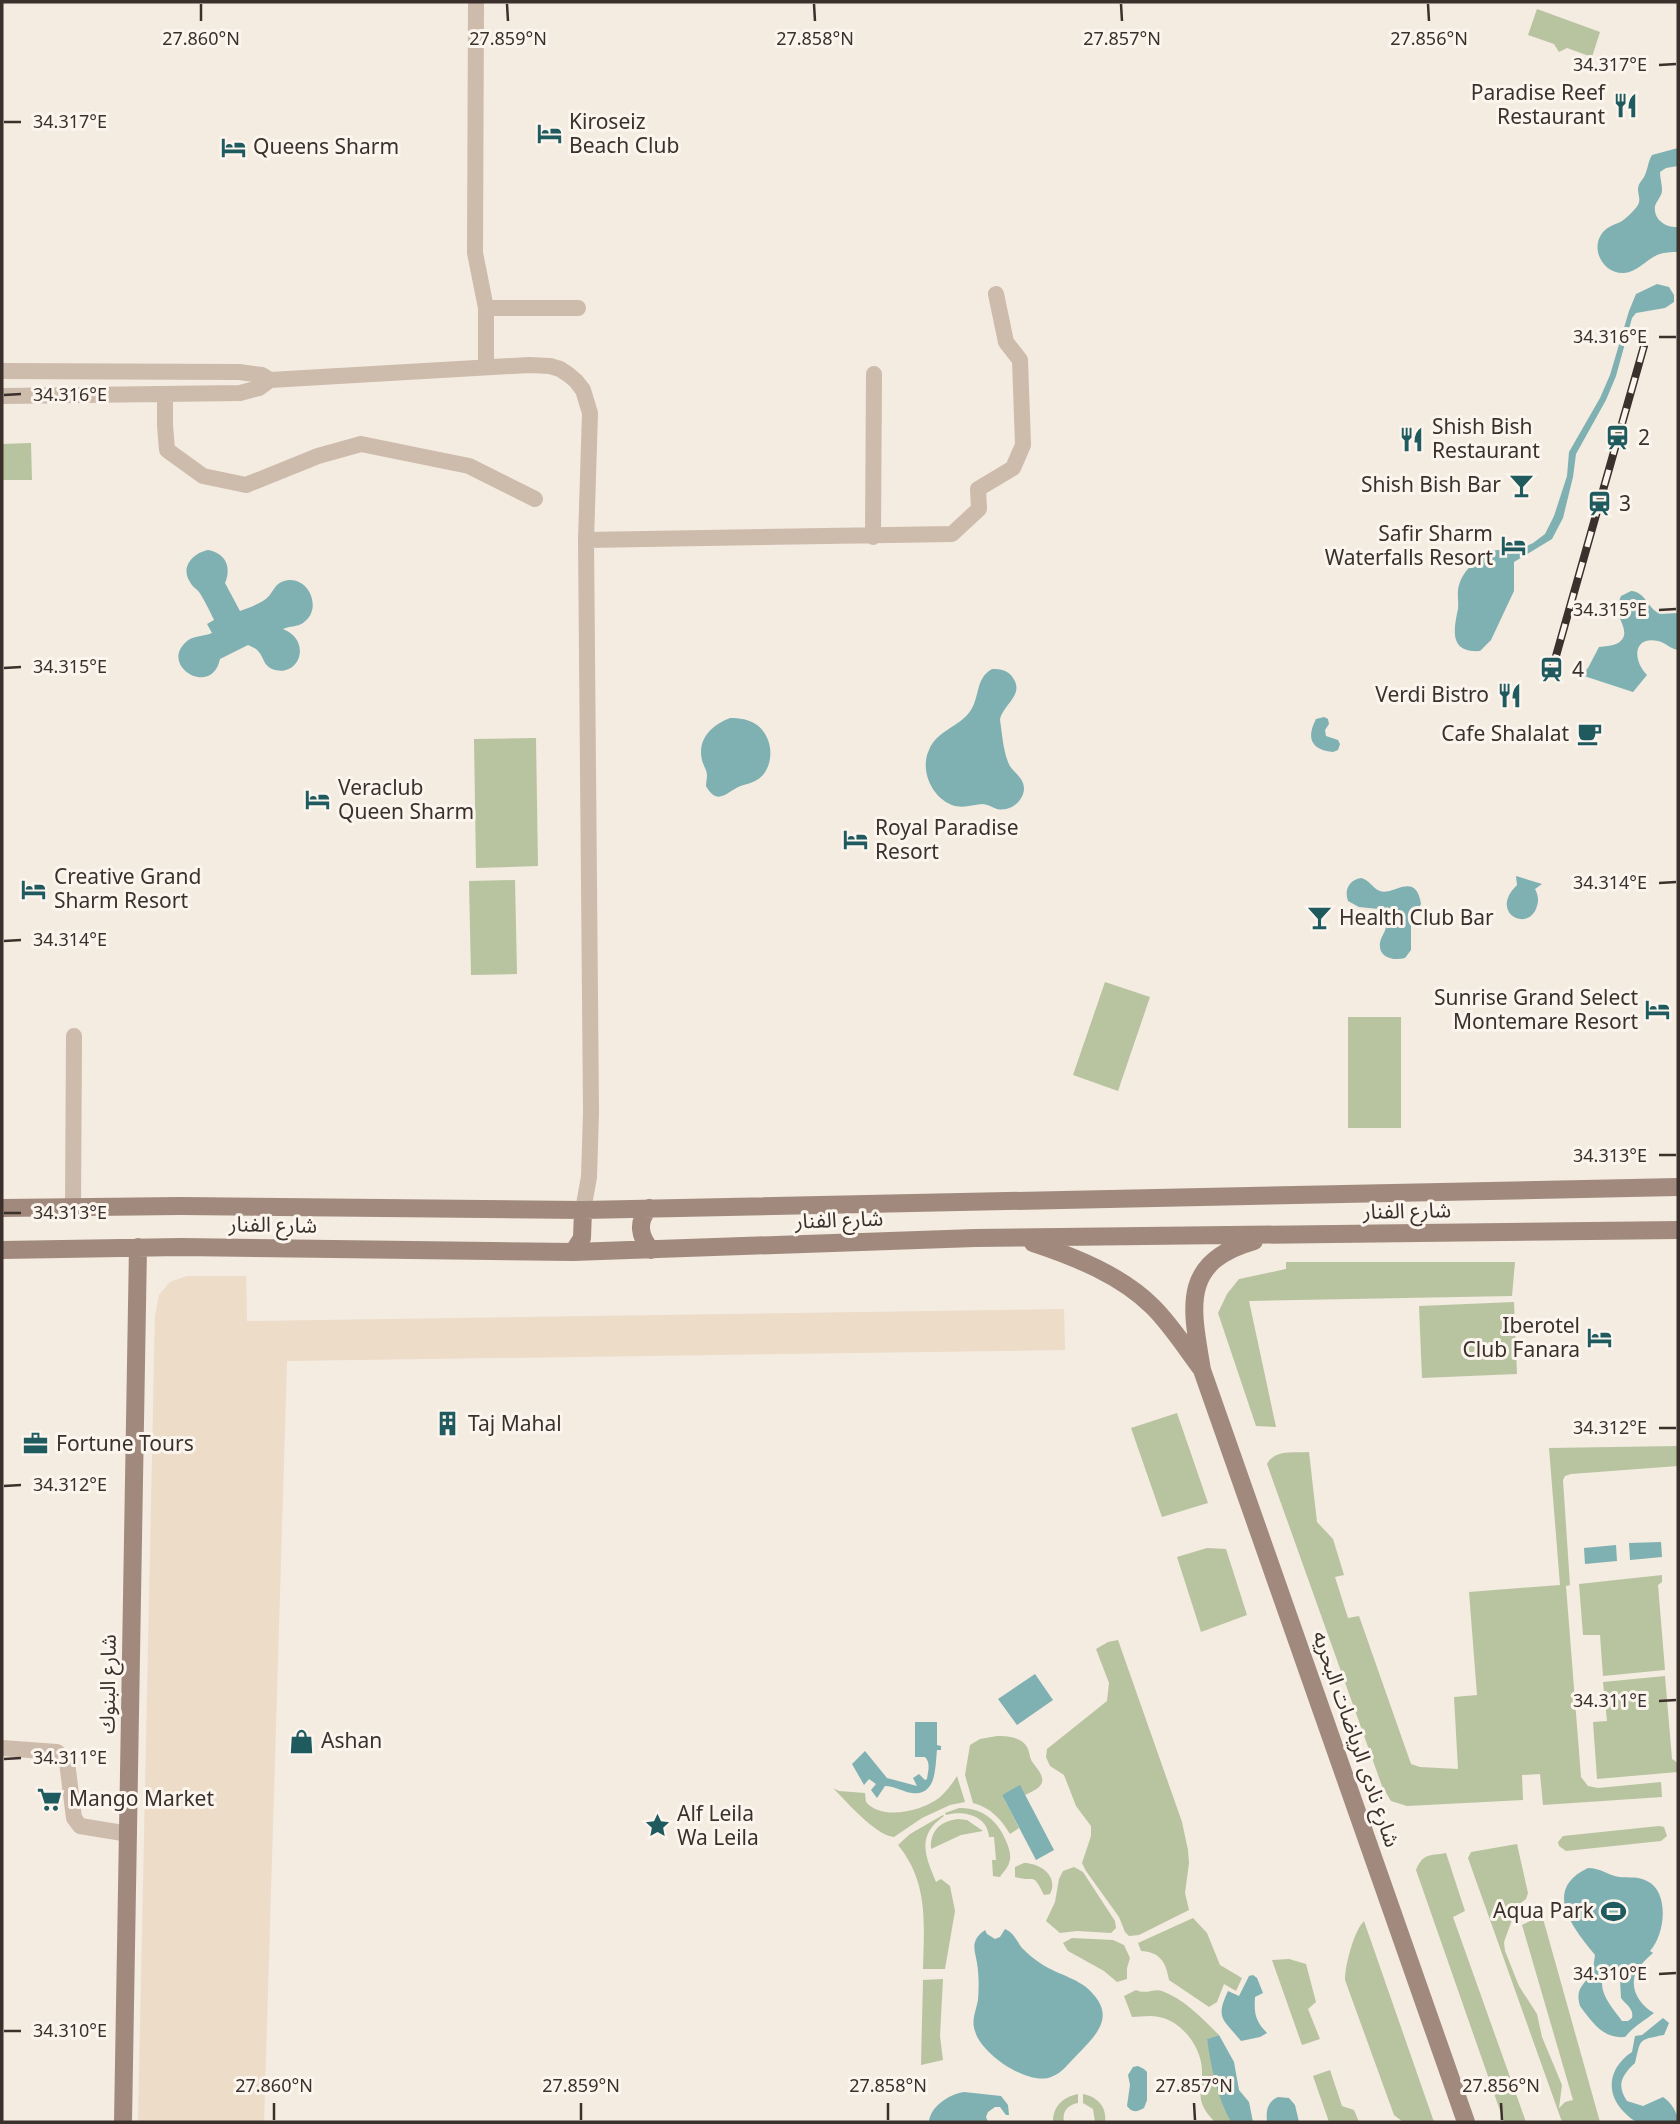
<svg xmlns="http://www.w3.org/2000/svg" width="1680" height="2124" viewBox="0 0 1680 2124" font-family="'Noto Sans','Noto Sans Arabic',sans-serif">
  <rect width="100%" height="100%" fill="#f4ebe1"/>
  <path fill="#b8c4a0" d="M1537,9L1600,32L1592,57L1567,48L1559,52L1554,44L1528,35Z
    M31,443L32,480H2V444Z
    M536,738L538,866L476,868L474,739Z
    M515,880L517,974L471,975L469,881Z
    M1105,982L1150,997L1118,1091L1073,1075Z
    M1348,1017H1401V1128H1348Z
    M1286,1262H1515L1512,1296L1249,1301L1276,1427L1256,1426L1218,1313L1227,1294L1239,1279L1286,1269Z
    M1514,1302L1517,1374L1422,1378L1419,1306Z
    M1177,1413L1208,1503L1162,1517L1131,1428Z
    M1678,1446V1466L1571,1474L1565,1476L1563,1480L1570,1585L1566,1586L1581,1777L1588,1786L1598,1788L1661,1782L1662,1797L1543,1805L1540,1774L1522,1775L1523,1800L1407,1806L1391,1801L1382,1786L1267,1464C1275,1449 1294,1453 1309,1452L1317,1522L1333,1539L1344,1575L1335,1577L1348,1618L1359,1616L1411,1764L1420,1767L1458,1769L1454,1697L1477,1695L1469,1592L1560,1585L1549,1448Z
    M1207,1548L1226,1549L1247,1615L1201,1632L1177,1557Z
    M1662,1575V1582L1658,1585L1665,1670L1603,1676L1600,1635H1583L1579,1584Z
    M1118,1640L1182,1822L1188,1850L1189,1863L1185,1893L1189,1910L1139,1935L1129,1936L1125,1932L1119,1917L1086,1871L1082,1863L1091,1836V1826L1076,1806L1064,1775L1050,1766L1046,1757L1047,1749L1107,1701L1109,1683L1096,1649L1108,1642Z
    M1665,1676L1672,1759L1678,1763V1772L1597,1779L1593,1722L1607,1721L1603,1682Z
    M997,1736C1007,1736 1022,1737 1027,1747C1030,1752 1029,1758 1033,1763C1047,1780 1046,1786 1025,1795L1020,1786L1002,1795L1019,1828L1010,1834C1000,1818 991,1808 973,1803L965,1775L970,1745L980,1739Z
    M957,1776L965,1802L950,1805L922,1818L894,1837C875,1835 847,1802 833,1788L839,1791L865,1793L866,1802C882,1821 922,1811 939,1798C946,1792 952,1784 957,1776Z
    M959,1808C982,1807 998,1821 1006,1841C1009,1848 1012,1856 1009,1863C1008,1868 1002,1873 1000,1877L993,1876L992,1860H996L994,1837H989C988,1816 964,1810 946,1815L945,1813Z
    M943,1815L944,1816C916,1836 925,1855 936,1882L941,1879L950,1886L955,1911L945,1969H923C924,1924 929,1883 898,1845L910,1834Z
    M958,1819L967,1820L983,1831L961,1835L931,1849C930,1830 941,1821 958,1819Z
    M1659,1826L1664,1827L1667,1836L1661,1841L1566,1851L1559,1846L1558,1842L1563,1836Z
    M1517,1844L1528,1893L1526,1899L1517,1906L1504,1942L1505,1951L1519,1986L1537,2014L1542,2037L1562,2085L1559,2108L1565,2102L1573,2100L1522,1925L1542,1915L1600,2122H1562L1468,1858L1471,1852Z
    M1446,1853L1465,1911L1453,1917L1526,2122H1504L1416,1870C1423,1853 1429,1856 1446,1853Z
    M1024,1863C1040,1863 1059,1876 1050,1894L1044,1895C1032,1871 1036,1883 1015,1877V1867Z
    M1074,1867L1083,1872L1115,1921L1116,1928L1111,1933L1077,1931L1060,1933L1046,1921L1055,1902L1059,1879L1063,1871Z
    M1193,1918L1207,1933L1220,1965L1242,1978L1236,1991L1224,1984L1217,2002L1209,2007L1169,1980C1166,1962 1160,1952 1141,1951L1138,1943Z
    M1364,1921L1434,2122H1403L1394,2115L1345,1980C1345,1965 1354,1931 1364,1921Z
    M1072,1938L1113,1940L1124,1945L1130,1958L1127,1968V1979L1117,1982L1104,1971L1068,1951L1063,1943Z
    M1289,1959L1306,1964L1316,2002L1308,2009L1320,2039L1302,2045L1272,1960Z
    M943,1979L940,2036L943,2060L921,2065L923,1980Z
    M1136,1990C1147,1995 1154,1988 1162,1991C1184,1999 1203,2019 1219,2035L1207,2039L1219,2093L1231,2122H1215C1190,2097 1206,2090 1201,2062C1197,2042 1180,2021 1159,2017C1150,2015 1141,2017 1132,2017L1124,1996Z
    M1330,2070L1342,2106L1354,2110L1359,2122H1329L1313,2076Z
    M1078,2094V2103C1067,2105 1062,2112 1064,2122H1053C1053,2106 1063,2097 1078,2094Z
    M1083,2094C1098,2097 1107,2107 1105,2122H1095L1093,2109L1083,2103Z"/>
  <path fill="#ecdcc8" d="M187,1276H246L247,1321L1064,1309L1065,1350L287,1361L264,2122H138L155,1316L159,1295L170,1282Z"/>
  <path fill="#7fb0b2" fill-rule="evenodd" d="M1678,148V166L1666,168L1660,172C1660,178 1662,184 1662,190C1662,196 1657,200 1655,206C1653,220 1667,228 1678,227V252C1671,252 1664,252 1657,255C1646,260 1637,272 1624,273C1602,274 1589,247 1604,231C1608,227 1613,225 1618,223C1624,221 1634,211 1638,205C1641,199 1638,195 1638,189C1638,183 1643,180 1645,175C1648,168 1648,162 1652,155Z
    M1657,284L1669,287L1674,295V302L1665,308L1636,313L1632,318L1616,376L1606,400L1576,454L1573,477L1563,518L1552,539L1514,562V591L1491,640L1480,651C1450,653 1453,632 1458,609C1459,600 1456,592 1460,582C1466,566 1493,540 1510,554L1533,543L1545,534L1554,516L1567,476L1569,452L1600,398L1610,375L1629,311L1636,294Z
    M208,550C225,553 232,566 225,583L240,611C248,608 263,603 269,596C274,590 275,584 284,581C308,574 324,609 303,623C297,627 290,626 283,629C313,641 299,679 272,669C263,665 264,657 258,651C256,648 252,647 248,645L220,659C212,698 159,666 186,642C193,635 203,637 212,633L207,624L214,620C210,612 206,603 201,595C198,589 193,588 190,582C180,567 193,553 208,550Z
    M1631,591C1646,592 1647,608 1660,614L1678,613V650C1670,649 1665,642 1658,641C1632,636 1633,661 1647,675L1633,692L1581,675L1588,668L1599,647C1605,646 1611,646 1616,644C1633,636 1619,620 1616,609L1621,596Z
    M992,669C1001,669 1008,670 1013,678C1025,695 1002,705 1000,720C1002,733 1003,749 1008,762C1012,773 1024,776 1024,789C1023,802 1010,812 997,809C992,807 987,804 982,804C972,805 966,808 955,806C933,800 919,771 929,750C937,731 956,728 968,714C981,699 974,679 992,669Z
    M1324,717L1328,719L1329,724L1325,730L1326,736L1338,740L1340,744L1338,750L1333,752C1311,750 1306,738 1316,719Z
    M730,718C739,718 749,719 757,725C772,736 775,760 763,775C754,785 743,783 733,790C722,797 715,802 706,786C706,783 707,779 707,775C707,770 703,765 702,760C697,739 712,725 730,718Z
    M1516,876L1542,884L1535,889C1538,895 1539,900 1537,906C1529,934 1488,913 1517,885Z
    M1361,878C1370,880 1372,888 1380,891C1393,896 1416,870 1421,904L1411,922V950L1405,958C1394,961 1378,958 1380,943C1381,936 1386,932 1386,925C1385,918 1383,915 1379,909L1359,907L1348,901C1344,890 1349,880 1361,878Z
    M1661,1542L1662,1557L1630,1560L1629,1543Z
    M1616,1545L1617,1561L1585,1564L1584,1548Z
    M1035,1674L1053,1700L1017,1725L998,1699Z
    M915,1722H937V1745L941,1746V1750H937C935,1767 937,1796 912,1793C903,1792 895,1786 885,1786L877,1798L871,1790L876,1784L869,1779L864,1785L852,1764L865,1751L887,1778L917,1786L913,1778L919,1774L925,1780L927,1779C928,1771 931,1763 925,1757H915Z
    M1020,1785L1054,1850L1036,1860L1002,1795Z
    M1588,1868C1601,1868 1607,1875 1619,1877C1629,1878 1638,1876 1647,1881C1670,1892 1665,1935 1650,1951L1653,1953C1647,1958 1641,1964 1637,1970C1628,1987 1639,2005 1654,2013C1644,2021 1633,2027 1625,2037C1603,2039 1592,2022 1580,2006C1575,1988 1583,1987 1591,1973C1594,1967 1594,1961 1595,1955C1574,1929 1541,1890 1588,1868ZM1611,1975H1616L1620,1980L1621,1998C1626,2005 1634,2008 1632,2018L1628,2021H1622C1614,2010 1601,1996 1602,1982Z
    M1005,1929C1014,1933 1016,1940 1022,1948C1028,1954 1035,1960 1043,1965C1059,1975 1081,1979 1093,1994C1116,2019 1093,2038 1076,2056C1068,2064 1062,2073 1051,2077C1028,2086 981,2054 975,2031C971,2020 976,2011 978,2000C979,1988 979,1975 977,1963C976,1956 973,1948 975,1942C977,1936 981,1933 985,1930L987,1934L995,1939L1000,1937Z
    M1253,1975L1257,1978L1263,1993L1255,1997C1254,2013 1255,2021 1267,2033L1260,2037L1241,2041C1223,2019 1215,2019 1228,1991L1239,1996L1249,1976Z
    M1663,2018L1669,2023L1664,2035C1637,2040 1641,2039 1635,2063C1622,2075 1616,2085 1627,2101L1643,2106L1663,2097C1671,2102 1678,2113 1678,2122C1666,2122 1651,2124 1639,2122C1633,2121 1629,2117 1625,2113C1604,2093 1609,2067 1632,2052L1635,2036L1642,2035Z
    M1219,2035L1234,2062L1239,2090L1249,2102L1253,2122H1231C1217,2097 1211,2067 1207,2039Z
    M1138,2066L1144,2069L1147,2072V2100L1144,2108C1137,2112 1132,2113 1127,2106L1130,2085L1128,2075L1133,2067Z
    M964,2092L1001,2096L1008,2105L1009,2115H1006L1000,2107H995L988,2112L986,2117L988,2122H929C930,2107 949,2094 964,2092Z
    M1278,2097L1289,2098L1295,2105L1299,2122H1267C1266,2111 1267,2102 1278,2097Z"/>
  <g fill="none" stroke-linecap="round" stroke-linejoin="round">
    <path stroke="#cdbbac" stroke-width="16" d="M476,2L475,253L486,308H578
      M486,308V367
      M2,371L239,372L262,375L270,380L259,388L240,393L2,396
      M270,380L529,365L550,366L560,369L569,375L576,381L583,390L590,413L586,540L591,1112L589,1177L583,1210
      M165,394V425L167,450L203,476L246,485L318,456L361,444L469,466L535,499
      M873,537L874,374
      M586,540L952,534L979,509L978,489L1013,468L1023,445L1020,360L1006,342L996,294
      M73,1207L74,1036
      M2,1748L57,1752L67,1762L74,1818L80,1826L129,1834"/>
    <path stroke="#a18a7d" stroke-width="18" d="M2,1208L180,1206L583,1210L1678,1187
      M649,1208C637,1222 639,1236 651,1250
      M1254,1241C1179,1262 1192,1309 1202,1370L1466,2122
      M1033,1243C1075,1257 1121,1275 1153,1307C1171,1325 1185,1347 1200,1367
      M2,1250L181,1247L573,1252L975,1238L1678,1230
      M573,1252L582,1238L583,1210
      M123,2122L138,1247"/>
    <defs>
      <path id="rail" d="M1552,670L1644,346"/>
    </defs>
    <use href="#rail" stroke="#3b302b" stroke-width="8"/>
    <use href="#rail" stroke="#fbf5ee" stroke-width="5" stroke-dasharray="16" stroke-linecap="butt"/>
  </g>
  <path fill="none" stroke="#3b302b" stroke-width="2.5" d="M201,4V21M507,4L508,21M814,4L815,21M1121,4L1122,21M1428,4L1429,21M1659,65L1676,64M4,122H21M1659,337H1676M4,395L21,394M1659,610L1676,609M4,668L21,667M1659,883L1676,882M4,941L21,940M1659,1155H1676M4,1213H21M1659,1428H1676M4,1486L21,1485M1659,1701L1676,1700M4,1759L21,1758M1659,1974L1676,1973M4,2031H21M274,2103V2120M581,2103V2120M888,2103V2120M1194,2103L1195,2120M1501,2103L1502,2120"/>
  <defs>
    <symbol id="restaurant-bare" viewBox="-9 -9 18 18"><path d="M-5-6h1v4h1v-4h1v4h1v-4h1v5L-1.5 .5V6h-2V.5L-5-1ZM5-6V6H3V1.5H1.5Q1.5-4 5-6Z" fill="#1f5a5e" stroke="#fbf5ee" stroke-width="2.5" paint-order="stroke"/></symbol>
    <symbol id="hotel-bare" viewBox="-9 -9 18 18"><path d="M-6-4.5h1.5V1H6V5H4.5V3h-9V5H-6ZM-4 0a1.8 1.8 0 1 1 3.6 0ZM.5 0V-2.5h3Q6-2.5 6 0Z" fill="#1f5a5e" stroke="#fbf5ee" stroke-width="2.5" paint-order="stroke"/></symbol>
    <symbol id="station-bare" viewBox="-9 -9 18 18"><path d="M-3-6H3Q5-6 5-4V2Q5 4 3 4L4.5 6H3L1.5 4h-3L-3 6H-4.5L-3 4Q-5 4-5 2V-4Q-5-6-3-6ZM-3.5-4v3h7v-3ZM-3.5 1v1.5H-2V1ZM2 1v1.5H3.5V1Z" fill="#1f5a5e" stroke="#fbf5ee" stroke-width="2.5" paint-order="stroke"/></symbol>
    <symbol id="bar-bare" viewBox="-9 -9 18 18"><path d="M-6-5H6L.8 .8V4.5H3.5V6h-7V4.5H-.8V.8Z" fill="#1f5a5e" stroke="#fbf5ee" stroke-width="2.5" paint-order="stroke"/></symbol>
    <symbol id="cafe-bare" viewBox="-9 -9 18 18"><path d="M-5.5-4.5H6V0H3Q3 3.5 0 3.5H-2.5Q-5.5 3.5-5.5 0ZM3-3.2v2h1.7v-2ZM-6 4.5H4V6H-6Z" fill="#1f5a5e" stroke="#fbf5ee" stroke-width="2.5" paint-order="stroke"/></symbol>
    <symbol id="building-bare" viewBox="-9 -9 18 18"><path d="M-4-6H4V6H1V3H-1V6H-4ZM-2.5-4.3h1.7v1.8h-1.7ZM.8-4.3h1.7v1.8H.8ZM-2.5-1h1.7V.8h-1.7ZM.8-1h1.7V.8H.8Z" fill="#1f5a5e" stroke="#fbf5ee" stroke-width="2.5" paint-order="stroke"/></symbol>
    <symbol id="office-bare" viewBox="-9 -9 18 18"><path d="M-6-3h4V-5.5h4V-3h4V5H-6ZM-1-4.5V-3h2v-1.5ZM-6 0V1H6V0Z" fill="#1f5a5e" stroke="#fbf5ee" stroke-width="2.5" paint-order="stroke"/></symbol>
    <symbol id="shop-bare" viewBox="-9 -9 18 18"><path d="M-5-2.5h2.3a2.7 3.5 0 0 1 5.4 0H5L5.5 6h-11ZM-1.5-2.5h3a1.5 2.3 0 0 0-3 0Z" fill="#1f5a5e" stroke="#fbf5ee" stroke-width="2.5" paint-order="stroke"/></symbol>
    <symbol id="supermarket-bare" viewBox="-9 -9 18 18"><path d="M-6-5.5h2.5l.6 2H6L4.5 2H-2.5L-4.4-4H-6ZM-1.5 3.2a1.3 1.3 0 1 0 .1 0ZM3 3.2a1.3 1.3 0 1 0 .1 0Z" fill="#1f5a5e" stroke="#fbf5ee" stroke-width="2.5" paint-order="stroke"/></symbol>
    <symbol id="sight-bare" viewBox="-9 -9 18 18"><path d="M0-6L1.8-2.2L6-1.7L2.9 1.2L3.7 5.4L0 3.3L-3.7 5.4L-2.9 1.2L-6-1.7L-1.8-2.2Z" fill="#1f5a5e" stroke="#fbf5ee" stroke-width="2.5" paint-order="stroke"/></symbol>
    <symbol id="stadium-bare" viewBox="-9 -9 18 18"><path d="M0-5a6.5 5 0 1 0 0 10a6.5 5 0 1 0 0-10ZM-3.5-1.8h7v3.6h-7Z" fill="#1f5a5e" stroke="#fbf5ee" stroke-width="2.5" paint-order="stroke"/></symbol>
  </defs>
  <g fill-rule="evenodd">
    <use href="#restaurant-bare" x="1608" y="88" width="35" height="35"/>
    <use href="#hotel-bare" x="532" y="116" width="35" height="35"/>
    <use href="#hotel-bare" x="216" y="130" width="35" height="35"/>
    <use href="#station-bare" x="1600" y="420" width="35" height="35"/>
    <use href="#restaurant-bare" x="1394" y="422" width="35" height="35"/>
    <use href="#bar-bare" x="1504" y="468" width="35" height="35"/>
    <use href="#station-bare" x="1582" y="486" width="35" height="35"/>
    <use href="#hotel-bare" x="1496" y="528" width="35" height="35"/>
    <use href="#station-bare" x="1534" y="652" width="35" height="35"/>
    <use href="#restaurant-bare" x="1492" y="678" width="35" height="35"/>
    <use href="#cafe-bare" x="1572" y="716" width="35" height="35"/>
    <use href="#hotel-bare" x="300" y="782" width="35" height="35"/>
    <use href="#hotel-bare" x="838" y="822" width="35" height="35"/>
    <use href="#hotel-bare" x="16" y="872" width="35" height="35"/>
    <use href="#bar-bare" x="1302" y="900" width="35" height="35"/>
    <use href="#hotel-bare" x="1640" y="992" width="35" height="35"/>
    <use href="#hotel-bare" x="1582" y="1320" width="35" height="35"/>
    <use href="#building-bare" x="430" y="1406" width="35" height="35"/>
    <use href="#office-bare" x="18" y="1426" width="35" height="35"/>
    <use href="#shop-bare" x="284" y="1724" width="35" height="35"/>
    <use href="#supermarket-bare" x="32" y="1782" width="35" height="35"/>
    <use href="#sight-bare" x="640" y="1808" width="35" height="35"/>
    <use href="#stadium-bare" x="1596" y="1894" width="35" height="35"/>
  </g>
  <g text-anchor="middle" stroke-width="6" stroke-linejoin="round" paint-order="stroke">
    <g font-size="21" fill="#3b302b" stroke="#fbf5ee" text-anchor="start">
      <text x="1605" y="100" text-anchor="end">Paradise Reef<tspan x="1605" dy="24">Restaurant</tspan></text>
      <text x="569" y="129">Kiroseiz<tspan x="569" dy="24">Beach Club</tspan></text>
      <text x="253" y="154">Queens Sharm</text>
      <text x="1432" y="434">Shish Bish<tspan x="1432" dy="24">Restaurant</tspan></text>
      <text x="1638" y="445">2</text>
      <text x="1501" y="492" text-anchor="end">Shish Bish Bar</text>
      <text x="1619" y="511">3</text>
      <text x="1493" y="541" text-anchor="end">Safir Sharm<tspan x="1493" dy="24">Waterfalls Resort</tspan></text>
      <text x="1572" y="677">4</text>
      <text x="1489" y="702" text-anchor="end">Verdi Bistro</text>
      <text x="1569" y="741" text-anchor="end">Cafe Shalalat</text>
      <text x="338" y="795">Veraclub<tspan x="338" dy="24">Queen Sharm</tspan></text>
      <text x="875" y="835">Royal Paradise<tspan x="875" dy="24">Resort</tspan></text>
      <text x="54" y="884">Creative Grand<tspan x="54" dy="24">Sharm Resort</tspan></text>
      <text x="1339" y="925">Health Club Bar</text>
      <text x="1638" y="1005" text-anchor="end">Sunrise Grand Select<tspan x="1638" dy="24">Montemare Resort</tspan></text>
      <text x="1580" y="1333" text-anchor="end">Iberotel<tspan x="1580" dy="24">Club Fanara</tspan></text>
      <text x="468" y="1431">Taj Mahal</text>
      <text x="56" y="1451">Fortune Tours</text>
      <text x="321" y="1748">Ashan</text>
      <text x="69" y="1806">Mango Market</text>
      <text x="677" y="1821">Alf Leila<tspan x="677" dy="24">Wa Leila</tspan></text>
      <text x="1594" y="1918" text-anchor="end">Aqua Park</text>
    </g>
    <g font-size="21" fill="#3b302b" stroke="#fbf5ee">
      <text transform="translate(1407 1211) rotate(-1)" y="7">شارع الفنار</text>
      <text transform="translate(839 1220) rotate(-2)" y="7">شارع الفنار</text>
      <text transform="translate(273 1225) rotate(1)" y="7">شارع الفنار</text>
      <text transform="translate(108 1684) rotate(-89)" y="7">شارع البنوك</text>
      <text transform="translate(1356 1739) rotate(71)" y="7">شارع نادى الرياضات البحريه</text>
    </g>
  </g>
  <g font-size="18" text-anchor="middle" fill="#3b302b" stroke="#fbf5ee" stroke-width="6" stroke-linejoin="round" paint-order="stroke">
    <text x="201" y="45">27.860°N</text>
    <text x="508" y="45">27.859°N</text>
    <text x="815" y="45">27.858°N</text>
    <text x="1122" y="45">27.857°N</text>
    <text x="1429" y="45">27.856°N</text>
    <text x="1610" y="71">34.317°E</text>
    <text x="70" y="128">34.317°E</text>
    <text x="1610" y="343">34.316°E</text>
    <text x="70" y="401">34.316°E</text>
    <text x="1610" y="616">34.315°E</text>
    <text x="70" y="673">34.315°E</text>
    <text x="1610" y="889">34.314°E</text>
    <text x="70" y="946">34.314°E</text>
    <text x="1610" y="1162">34.313°E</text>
    <text x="70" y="1219">34.313°E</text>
    <text x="1610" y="1434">34.312°E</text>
    <text x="70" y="1491">34.312°E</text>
    <text x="1610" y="1707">34.311°E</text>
    <text x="70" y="1764">34.311°E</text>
    <text x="1610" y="1980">34.310°E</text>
    <text x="70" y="2037">34.310°E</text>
    <text x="274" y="2092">27.860°N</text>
    <text x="581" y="2092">27.859°N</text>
    <text x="888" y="2092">27.858°N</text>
    <text x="1194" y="2092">27.857°N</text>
    <text x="1501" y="2092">27.856°N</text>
  </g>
  <rect width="1680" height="2124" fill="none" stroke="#3b302b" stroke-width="7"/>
</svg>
